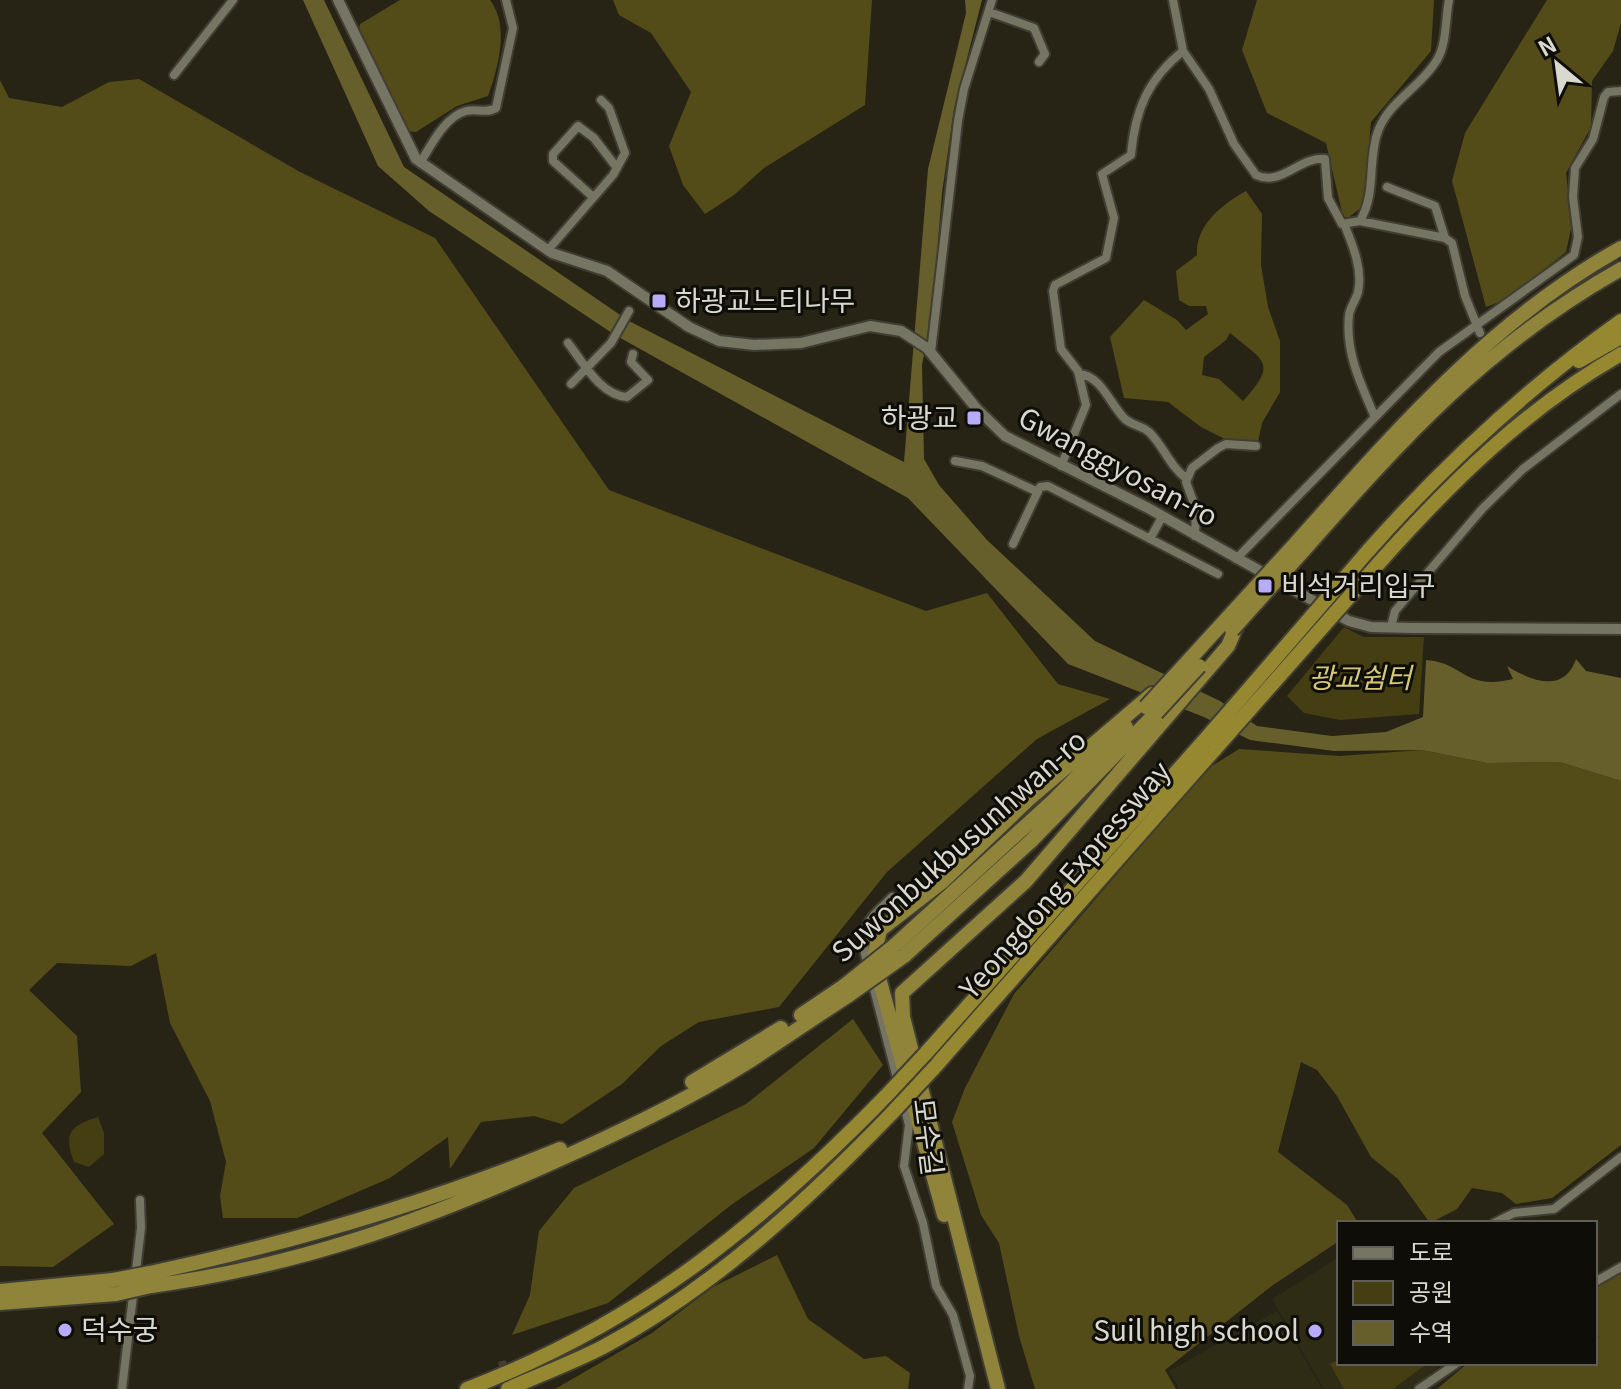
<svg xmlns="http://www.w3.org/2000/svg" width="1621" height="1389" viewBox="0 0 1621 1389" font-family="Georgia,'Noto Sans KR',serif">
  <rect width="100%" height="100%" fill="#272416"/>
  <path fill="#2f2c16" d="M1339,1257V1363H1443L1411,1389H1324L1272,1299Z
    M1277,1311L1322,1389H1180L1169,1371Z"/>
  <path fill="#453e13" d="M1344,627L1364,637H1424L1419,714L1340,720L1304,713L1287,696Z
    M98,1117L104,1133V1154L89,1167L74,1162C63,1133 70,1126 98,1117Z
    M1339,1359V1363H1428L1393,1389H1344L1330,1364Z"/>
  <path fill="#544c18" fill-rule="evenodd" d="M400,0H490C510,26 498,68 488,96L457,106L416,132L406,131L359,30L360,24Z
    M613,0H872L865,105L764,168L734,195L705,214L683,185L669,146L691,92L651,33L619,15Z
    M1257,0H1434L1431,51L1371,122L1363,206L1344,221L1326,143L1267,113L1242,50Z
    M1547,0H1621V23L1613,51L1592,81L1591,127L1566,173L1572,224L1566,252L1507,299L1486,307L1452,181L1465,133Z
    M139,79L300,172L435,238L609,490L926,611L987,593L1058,684L1110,699L1037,739L887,872L779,1007L699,1022L661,1046L622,1084L562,1124L534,1116L481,1122L450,1169L448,1137L390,1178L297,1218H223L220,1196L226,1162L210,1101L170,1023L156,953L131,966L57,963L29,990L77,1036L81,1092L42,1133L114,1224L53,1267L0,1266V80L9,98L62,107L109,82Z
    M1246,191L1262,214L1261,265L1268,307L1280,341V392L1262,423L1258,442L1233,443L1201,427L1168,402L1124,398L1110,337L1144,300L1177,320L1186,330L1208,314L1206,306H1189L1179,300L1176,271L1197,255C1195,225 1223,204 1246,191ZM1230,333C1263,361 1279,362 1243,401L1219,379L1202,375L1204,357L1226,340Z
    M1239,749L1340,756L1422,750L1487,763L1560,762L1621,781V1145L1552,1198L1516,1204L1502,1193L1472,1188L1457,1209L1430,1223L1398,1179L1371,1157L1337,1096L1317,1070L1301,1062L1278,1152L1347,1205L1358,1223H1339V1241L1273,1285L1165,1370L1176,1389H1035L1019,1336L999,1243L981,1215L952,1122L965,1088L1014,994L1207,769Z
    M853,1019L883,1065L814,1148L731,1205L608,1303L512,1335L530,1295L539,1231L574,1188L746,1104Z
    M777,1255L808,1319L864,1359L886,1356L910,1373L908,1389H555L652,1333L713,1287Z
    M1621,1272V1389H1437L1468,1363H1595V1338H1599L1595,1332V1287Z"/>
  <path fill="#675f2b" d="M303,0H324L404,167L629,321L904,462L928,169L966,13L965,0H982L954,109L942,193L932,315L922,365L924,459L939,485L987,540L1095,641L1220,701L1257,726L1332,736L1386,732L1423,717L1426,660C1463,662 1464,691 1513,679L1507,666C1531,681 1564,694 1576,659L1586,671L1621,678V781L1560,762L1487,763L1422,750L1334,751L1250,740L1204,717L1068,664L908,498L615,335L429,211L378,166Z"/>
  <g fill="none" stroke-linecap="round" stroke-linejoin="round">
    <path stroke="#423f32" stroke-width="8" stroke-dasharray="8 4" stroke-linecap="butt" d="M502,1361L507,1389"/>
    <defs>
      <path id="minor" d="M1173,0L1183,51L1209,89L1234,144L1256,175C1281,187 1300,156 1325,159L1328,198L1342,224L1360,221L1445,238L1452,243L1465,296L1480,333
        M989,12L1034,28L1045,54L1039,62
        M174,75L233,0
        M420,163C431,146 444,117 466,111C476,108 486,114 496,108L513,28L506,0
        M1387,187L1435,206L1445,238
        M593,197L553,161V154L578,126L594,138L617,168
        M1360,221C1377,192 1367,161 1378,131C1390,100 1421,87 1437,60C1447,43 1445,20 1449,0
        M1345,226C1353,246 1363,270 1358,292C1356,300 1350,307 1349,315C1345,352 1361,385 1375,417
        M548,250L613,175L625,153L609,108L601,100
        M568,343C583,362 600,395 627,397L648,380L631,362L633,354
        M931,352L958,121L964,89L992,0
        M1080,374C1102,377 1110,404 1124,418C1131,426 1144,425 1151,434C1165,449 1169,465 1187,479
        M571,384L611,343L629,311
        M955,461L982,466L1038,492
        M1061,466L1086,405L1078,371L1061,349L1053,291L1055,285L1106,258L1114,218L1102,174L1131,155C1135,110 1148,79 1183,51
        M1195,536L1196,509L1186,482L1192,468L1218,448L1226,444L1256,446
        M1150,539L1162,517
        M1013,544L1040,487L1048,486L1218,574
        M1236,559L1439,352L1574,255L1578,237L1573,197L1575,168L1593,139L1604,97L1608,92L1621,91
        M1391,627L1395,611L1483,508L1523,469L1621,394
        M892,897C870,919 862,921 865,954L909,1125L904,1166L923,1223L936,1286L953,1315L970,1376L968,1389
        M1494,1223L1514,1213L1554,1209L1621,1157
        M1595,1282L1621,1267
        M122,1389L141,1228L140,1200
        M1419,1389L1457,1363"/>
      <path id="tertiary" d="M338,0L416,159L552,253L607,271L689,327L719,341L754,345L801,343L870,326L901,331L927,348L977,409L1005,436L1148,508L1349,621L1371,627L1412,628L1621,629"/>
      <path id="trunk" d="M1296,543C1394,433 1490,321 1621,248
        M1303,551C1404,437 1486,345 1621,269
        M894,946L1054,800L1126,727
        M904,956L1031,841L1156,713
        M801,1015L844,986
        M692,1082L781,1028
        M944,1215L876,967L874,957L880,930L942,882L1029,799L1152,694
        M150,1273C291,1243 426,1204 560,1149
        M151,1286C297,1266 415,1224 549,1164C616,1134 686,1101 748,1062C782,1040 815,1017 849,995
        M0,1291L113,1280
        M0,1303L116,1294
        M998,1389L903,1017L902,993L1026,881L1228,646L1237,625"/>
      <path id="motorway" d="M1579,361L1621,337
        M1368,551C1444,465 1527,388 1621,321
        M1379,563C1451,482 1526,408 1621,354
        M926,1053L1203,742
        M933,1069L1215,749
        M467,1389C638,1324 759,1226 886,1096
        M508,1389C539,1375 572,1363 603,1347C713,1288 806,1202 892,1113"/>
    </defs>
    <use href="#minor" stroke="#403e33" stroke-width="12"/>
    <use href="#tertiary" stroke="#403e33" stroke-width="14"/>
    <use href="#trunk" stroke="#403e33" stroke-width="18"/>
    <use href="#motorway" stroke="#403e33" stroke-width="18"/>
    <use href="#minor" stroke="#767463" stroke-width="8"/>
    <use href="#tertiary" stroke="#767463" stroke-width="10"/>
    <use href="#trunk" stroke="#8f843a" stroke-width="14"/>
    <use href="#motorway" stroke="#958830" stroke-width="14"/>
    <defs>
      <path id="trunk-bridge" d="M1232,630L1303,551
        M1146,707L1296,543
        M1156,713L1199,666
        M844,986L894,946
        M849,995L904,956
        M113,1280L150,1273
        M116,1294L151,1286"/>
      <path id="motorway-bridge" d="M1203,742L1368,551
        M1215,749L1379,563
        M886,1096L926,1053
        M892,1113L933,1069"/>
    </defs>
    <use href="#trunk-bridge" stroke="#403e33" stroke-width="18" stroke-linecap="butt"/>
    <use href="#motorway-bridge" stroke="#403e33" stroke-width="18" stroke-linecap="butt"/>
    <use href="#trunk-bridge" stroke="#8f843a" stroke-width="14"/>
    <use href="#motorway-bridge" stroke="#958830" stroke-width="14"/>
  </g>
  <g fill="#b6acf8" stroke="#0e0d07" stroke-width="3">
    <rect x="651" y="293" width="16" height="16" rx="4"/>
    <rect x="966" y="410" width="16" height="16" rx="4"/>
    <rect x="1257" y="578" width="16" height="16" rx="4"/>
    <circle cx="65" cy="1330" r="8"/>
    <circle cx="1315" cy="1331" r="8"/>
  </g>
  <g text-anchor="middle" stroke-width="6" stroke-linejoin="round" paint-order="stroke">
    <g font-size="28" fill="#dad9cf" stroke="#0e0d07" text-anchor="start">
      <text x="675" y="311">하광교느티나무</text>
      <text x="958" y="428" text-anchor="end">하광교</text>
      <text x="1281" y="596">비석거리입구</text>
      <text x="81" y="1340">덕수궁</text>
      <text x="1299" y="1341" text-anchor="end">Suil high school</text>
    </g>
    <g font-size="28" fill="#dad9cf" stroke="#0e0d07">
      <text transform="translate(1118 467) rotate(28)" y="10">Gwanggyosan-ro</text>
      <text transform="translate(959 846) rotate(-42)" y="10">Suwonbukbusunhwan-ro</text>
      <text transform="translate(1065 880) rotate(-49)" y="10">Yeongdong Expressway</text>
      <text transform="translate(928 1137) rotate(83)" y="10">모수길</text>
    </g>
    <g font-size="28" font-style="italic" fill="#d5c979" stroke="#0e0d07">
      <text x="1360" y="688">광교쉼터</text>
    </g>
  </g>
  <rect x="1337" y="1221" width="260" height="144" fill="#0e0d07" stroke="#605f57" stroke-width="2"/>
  <rect x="1353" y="1247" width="40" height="12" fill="#767463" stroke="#605f57" stroke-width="2"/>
  <text x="1409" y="1261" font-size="24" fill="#dad9cf">도로</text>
  <rect x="1353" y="1281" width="40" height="24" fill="#453e13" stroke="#605f57" stroke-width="2"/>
  <text x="1409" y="1301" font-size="24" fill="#dad9cf">공원</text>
  <rect x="1353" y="1321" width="40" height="24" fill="#675f2b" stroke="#605f57" stroke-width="2"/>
  <text x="1409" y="1341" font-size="24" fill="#dad9cf">수역</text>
  <g transform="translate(1557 64) rotate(331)" stroke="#0e0d07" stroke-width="6" paint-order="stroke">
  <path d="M0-6L14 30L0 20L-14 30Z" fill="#dad9cf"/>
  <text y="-12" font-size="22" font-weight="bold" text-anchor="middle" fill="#dad9cf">N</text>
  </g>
</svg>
